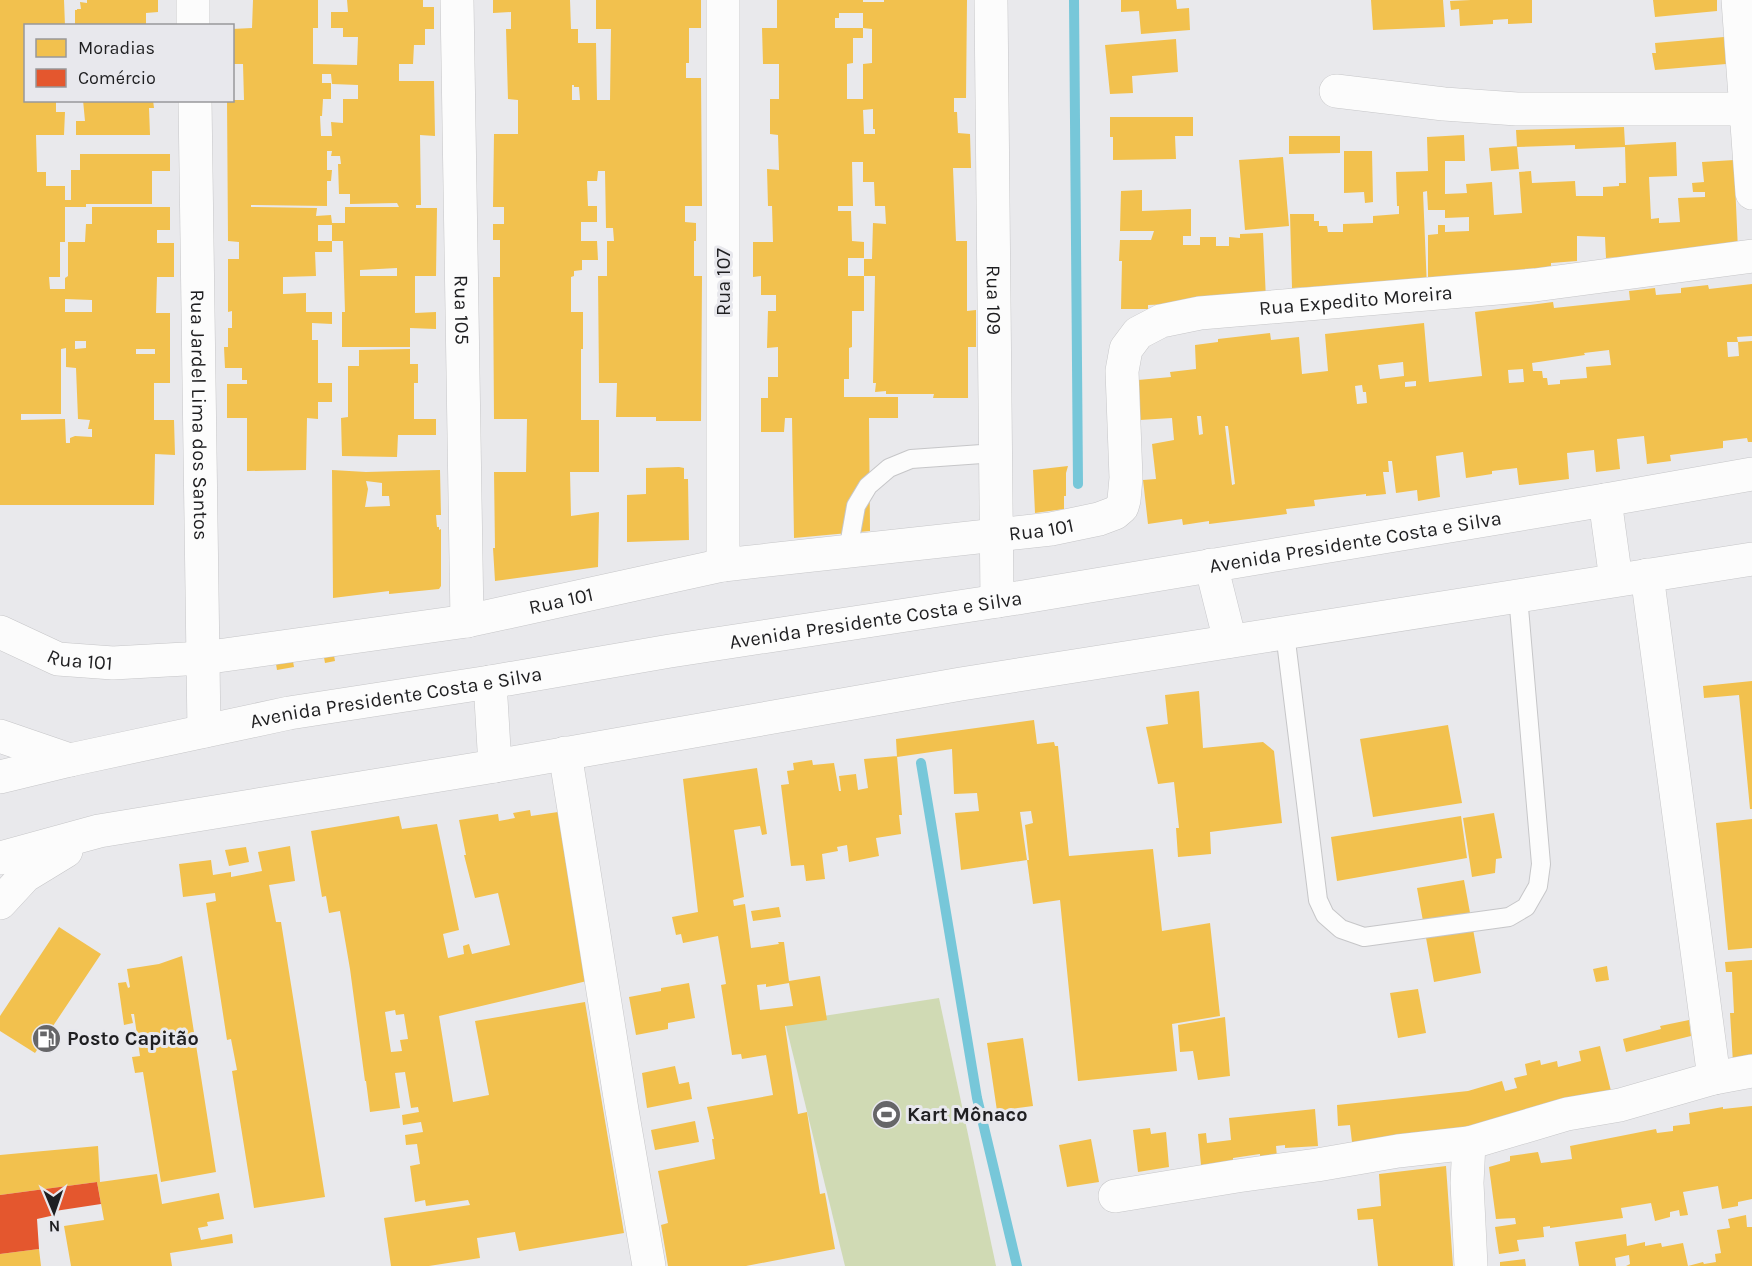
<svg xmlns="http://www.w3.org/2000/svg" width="1752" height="1266" viewBox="0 0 1752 1266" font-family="Karla,sans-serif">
  <rect width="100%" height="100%" fill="#e9e9ec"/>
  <path fill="#d0dab4" d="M939,998L996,1266H845L785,1022Z"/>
  <path fill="#f2c14e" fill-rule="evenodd" d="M0,0H64L65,26H26V100H56V112H65L64,135H36L37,172H46V186H65V200H71V170H80V154H170V171H152V204H86V207H65V242H60V277H49L50,289H65V278L68,276V242H85L86,224H92V207H170V230H157V243H174V277H157L156,313H170V383H154V420H174L175,455L155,454L154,505H0ZM65,299L92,300V312H65ZM75,341H86V348L75,349ZM66,348V367L76,368L78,419L90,420L88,429H92V437L75,436L70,438V443H66L65,419L21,420V414H61V349ZM136,349H155V354H136Z
    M87,0H158V12L146,13V26H75V10H77V9H81L80,2L87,3Z
    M253,0H318V28H313V64L357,65L358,37H343V28H331V12H348L347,0H423V7H434V29H425V45H414L413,64H399V81H434L435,136L420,135L421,205H416V208H437L436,276H415V313L436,312V329L410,328V347H342V312H345L343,241H332V225H318V241H332V252H315L316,276L283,277V294L306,293V312H332V324L312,323V340H318V383H332V402H318V419L307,418L306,470L247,471V418H227V384H247V380H242V368H225L224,347H228V328H232V311L228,312V259H239V242L228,241L227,100H244L243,64H232V29L252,28ZM322,74H331L332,84L358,85V99H343V123L331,122L332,136H321L320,116H322L323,99H331V83H322ZM327,151H332L331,156H340L341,164H338L339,194H350V204L397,203L399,207H345V223H332L331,215L316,216L317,208L251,207V205L327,206V181H331L332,170H327ZM397,268V276H360V270Z
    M493,0H570L571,29H578V43H596L597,100H610L611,29H596V0H701V28H689V63H686V78H701L702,206H685V222L696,223V241H694V276H702L701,421H656V417H616L617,383H599L598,276H607V241H614L613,228H606L605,171H598L597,181H587L588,206H597V222H581V241H597L598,260H582V270L574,271V276L571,277V312H583V349H581V420H599V472H570L571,516L599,512L598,567L495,581L493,548H495L494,472H526L527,419H494L493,277H500V240H493V224H504V207H493L494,134H518V100L508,99L506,29H511V12L493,13ZM572,85H574V87H579L580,100H572Z
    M777,0H863V2H884V0H967L966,98H954V112H957L958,133L970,134L971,168H953L956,241H967V311L976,310V347H968V398H933L934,394H886V391L875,392L876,383H873L875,276H864V259H872L873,223L886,224L885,206H875L874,182H863V162H852L853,206H838V211H851L852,241L864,242V258H848V276H864V311H852V347L849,348V379H844V397H898V418H869L870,531L794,538L792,418H785L784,432H761V398H768V377H778V347L767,348L768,311H776V295H761V276L753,277V242H773L772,206H768L767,169L779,170L778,135L770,134V99H779V64H763L762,28H777ZM839,13H863V28L872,29V63L863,64V99H847V64L853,63V38H863V28H835V18H839ZM873,109V129H875V134H864L863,110Z
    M1121,0H1176L1177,9L1189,8L1190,30L1141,34L1139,11L1121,12Z
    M1371,0H1443L1445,27L1373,30Z
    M1471,0H1532V23L1508,24V19L1493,20V24L1460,26L1459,9L1451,10L1450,1Z
    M1653,0H1717V11L1655,17Z
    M1724,37L1726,64L1655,70L1652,53H1656L1655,43Z
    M1176,39L1178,72L1132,76L1133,93L1110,94L1105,45Z
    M83,100H153L154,108H149L150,135H76V121H85Z
    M1110,117H1193V136H1175L1176,159L1113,160V137H1110Z
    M1624,127L1625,145L1676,142L1677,176L1649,177L1651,219L1659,218V223L1680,222L1678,198L1705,197V192H1693L1692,183L1704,182L1702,162L1734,160L1738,250L1606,258L1605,237L1577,236V261L1551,263V271L1428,285V235L1438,234V225H1445V232L1469,231V217L1445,218V210H1428L1427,191L1423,192L1427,288L1344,285L1292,288L1290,214H1314V221H1319V226H1327L1328,232H1343V224L1373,223V216L1399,214V206H1397L1396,172L1428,171L1427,137L1464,135L1465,161H1445V194L1467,193L1466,184L1492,182L1494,215L1522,213L1519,172L1531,171L1532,183L1575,181L1576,196H1603V187L1619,186V183H1626L1625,147L1575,149V145L1517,147L1516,130Z
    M1289,136H1340V153L1289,154Z
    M1517,146L1519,169L1491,171L1489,148Z
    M1344,151H1372L1373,202L1365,203L1364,192L1344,193Z
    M1283,157L1289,226L1245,230L1239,160Z
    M1142,190V211L1191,209V236H1183V245H1200V237H1216V246H1229V237L1240,238V234L1263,233L1266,300L1148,305V309H1121L1122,261H1119L1120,240H1151L1154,231H1120L1121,191Z
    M1752,284V336L1737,337L1738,342L1752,341V442H1748L1747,438L1723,441V448L1670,455L1671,461L1647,464L1644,436L1617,439L1620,469L1596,472L1594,450L1567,453L1569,479L1519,485L1517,468L1492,471V474L1466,478L1463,452L1436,456L1440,497L1418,501L1417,490L1396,493L1392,461H1388L1389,472H1383L1386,494L1366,496V494L1314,500L1315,506L1286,509L1287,514L1209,524V521L1183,525L1182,519L1148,524L1143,480L1156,479L1152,444L1174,440L1172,418L1140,420L1138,380L1171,377L1170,372L1196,369L1195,345L1218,342V339L1270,333L1271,340L1299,337L1302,374L1328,371L1325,334L1424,323L1429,382L1455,379L1482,376L1475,312L1553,302L1554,308L1630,300L1629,291L1655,288L1656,295L1681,293V288L1708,285L1709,289ZM1727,342H1738L1739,356L1728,357ZM1609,350L1611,365L1586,367L1587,378L1560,380V384L1548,385L1547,378H1543L1542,371H1533L1532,363L1585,355L1584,353ZM1403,362L1404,376L1380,379L1378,365ZM1523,369L1524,382L1509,383L1508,370ZM1416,381V386L1405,387V382ZM1362,385L1363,392H1366L1367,403L1357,404L1355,386ZM1197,416H1201L1203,434L1199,435ZM1225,426H1228L1235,484L1232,485Z
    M410,349V364H418V383H414V419H436V435H398L397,457L342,456L341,418L348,417V366H359V350Z
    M1068,466L1066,473V496H1064V509L1035,513L1033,470Z
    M679,467L684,468V479H688L689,540L627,542V495L646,494V468Z
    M332,470L366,472L440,470L441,515H436L437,527H439V530L441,529V586L439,589L389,594V591L333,598ZM366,481L382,483V496H389L390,506L365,507L368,489Z
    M333,650L335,661L325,663L323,652Z
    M292,656L294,667L277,670L275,658Z
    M1752,681V809H1750L1739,695L1704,698L1703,686Z
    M1199,691L1203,748L1263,742L1274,751L1282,823L1210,832L1211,854L1178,857L1176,828H1179L1174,782L1158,784L1146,727L1168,724L1165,695Z
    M1034,720L1037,744L1054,742L1055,746H1058L1069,856L1153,849L1162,931L1210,923L1220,1016L1172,1024L1177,1071L1078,1081L1060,900L1033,904L1027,860L961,870L955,813L979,811L977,793L954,794L952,749L897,757L896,739ZM1031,811L1033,823L1025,825L1029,860H1027L1020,812Z
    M1448,725L1462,803L1373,817L1360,739Z
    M897,756L902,815H899L901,834L876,838L879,856L849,862L847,845L837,847L838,851L822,854L825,879L806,881L804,865L791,866L781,785L789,784L787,771L794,770L793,763L812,760L813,765L834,763L839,791H841L839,776L856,774L858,790L868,788L864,759Z
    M757,768L767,834L762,835L760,826L734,830L744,897L733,900L734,906L745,904L751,948L779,944L778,942H784L789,981L820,976L827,1020L785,1026L798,1114L807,1112L820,1194L825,1193L835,1249L746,1266H668L661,1225L668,1223L658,1171L715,1159L712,1139H714L707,1107L773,1095L766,1055L742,1059L741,1054L732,1055L721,985L726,984L718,936L683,943L681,934L676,935L672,917L698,912L683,779ZM789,983L793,1006L760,1010L757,985L766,984V987Z
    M530,810L531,816L558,812L587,981L439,1016L453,1102L489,1095L475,1021L585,1002L624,1233L519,1251L515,1232L477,1238L480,1258L429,1266H391L384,1218L470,1205L468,1200L426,1206L425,1200L415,1202L410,1166L420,1164L417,1144L406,1145L405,1135L423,1132L421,1122L403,1125L402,1115L419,1112L418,1107L411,1108L405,1072L395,1073L400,1108L370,1112L366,1081H365L350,969L340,911L329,913L326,896L322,897L311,831L399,816L402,829L437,824L459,930L443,934L448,958L464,954L463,946L469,944L472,954L510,945L498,893L475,898L464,855H466L459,820L498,814L499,821L515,818L513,813ZM395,1010L396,1015L404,1014L408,1039L400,1040L402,1051L391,1052L385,1012Z
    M1494,813L1502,858L1496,859L1495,873L1472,877L1463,818Z
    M1461,816L1467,858L1337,881L1331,837Z
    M1752,819V948L1728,950L1716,823Z
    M290,846L295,881L269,885L276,922H281L325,1197L254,1208L232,1071L237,1070L231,1039L227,1040L206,903L216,901L215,893L183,897L179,864L211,860L213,875L231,872V877L262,871L258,852Z
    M246,847L249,862L229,866L225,850Z
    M1464,880L1481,973L1434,982L1417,888Z
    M779,907L781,917L753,921L751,911Z
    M59,927L101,954L35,1053L0,1031V1016Z
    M182,956L216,1172L161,1182L143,1072L135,1073L132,1057L140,1056L134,1014H131L133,1023L124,1025L118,983L126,982L128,988L130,987L127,969L159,964Z
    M1752,960V1063H1733L1730,1013H1734L1732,972H1726L1725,962Z
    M1607,966L1609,980L1596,982L1593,969Z
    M689,983L695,1018L668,1023V1029L636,1035L629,997L661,991V988Z
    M1418,989L1426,1033L1398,1038L1390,993Z
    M1225,1017L1230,1076L1198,1080L1193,1051L1180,1052L1178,1025Z
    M1689,1020L1691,1036L1626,1052L1623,1039L1661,1029L1660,1026Z
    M1023,1038L1033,1106L997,1111L987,1043Z
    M1600,1046L1612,1095L1553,1110L1381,1143L1352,1142L1350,1125L1338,1126L1337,1105L1468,1091L1502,1081L1505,1091L1517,1088L1514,1078L1527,1075L1525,1064L1540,1060L1541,1065L1557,1061L1558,1067L1581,1061L1579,1051Z
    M675,1066L679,1084L689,1082L692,1099L647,1108L642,1073Z
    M1752,1106V1199L1738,1202V1206L1722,1209L1718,1186L1683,1192L1688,1215L1680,1216L1679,1210L1670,1212V1217L1655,1221L1651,1203L1621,1208L1623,1218L1550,1228V1226L1543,1227L1544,1237L1517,1240L1519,1251L1499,1254L1495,1227L1516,1224L1515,1218L1496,1219L1489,1167L1510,1161V1156L1538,1152L1541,1163L1572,1159L1570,1146L1656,1129L1657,1133L1673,1131V1126L1690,1124L1689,1113L1723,1107V1109Z
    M1315,1109L1318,1146L1285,1148V1145L1276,1146L1277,1157H1260V1154L1233,1158V1161L1201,1165L1198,1134L1206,1133L1207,1143L1231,1140L1229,1118Z
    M695,1121L699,1142L655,1150L651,1130Z
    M1150,1128L1151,1134L1166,1132L1169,1167L1138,1172L1133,1130Z
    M1091,1139L1099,1182L1067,1187L1059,1145Z
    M98,1146L100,1182L157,1174L162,1204L219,1193L224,1219L207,1222L208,1226L198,1228L201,1240L232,1234L233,1243L170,1253L172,1266H71L64,1226L104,1220L97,1182L0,1195V1155Z
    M1446,1166L1453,1266H1378L1373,1219L1358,1220L1357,1209L1381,1206L1379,1174Z
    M1746,1215L1747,1227H1752V1266H1688L1703,1262L1704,1264L1716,1262L1715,1254L1721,1253L1717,1230L1730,1228L1728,1219Z
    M1626,1234L1627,1246L1645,1242V1246L1661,1243L1662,1247L1683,1243L1688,1266H1626L1630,1264L1629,1255L1615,1258L1616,1266H1579L1575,1242Z
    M39,1249L41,1266H0V1254Z
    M1525,1259L1526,1266H1500V1262Z"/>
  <path fill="#e4572e" d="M97,1182L101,1204L55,1211V1215L37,1219L39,1249L0,1254V1195Z"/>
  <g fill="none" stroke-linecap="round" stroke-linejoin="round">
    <path stroke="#77c7d9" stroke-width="10" d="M1074,0L1078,484
      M921,763L977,1098L1017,1266"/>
    <defs>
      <path id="lane" d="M848,551L856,506L868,486L889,468L911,459L996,453
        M1285,633L1318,900L1325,915L1341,929L1364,937L1509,917L1526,907L1538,886L1541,864L1518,596"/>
      <g id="street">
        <path d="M193,0V26"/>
        <path id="s1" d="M457,0L467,621"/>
        <path id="s2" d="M991,0L997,601"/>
        <path d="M1738,0L1752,193"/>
        <path d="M1336,91L1444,104L1517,109H1746"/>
        <path id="s3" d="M195,100L204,731"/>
        <path d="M723,565V0"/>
        <path d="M1647,575L1714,1078"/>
        <path id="s4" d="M0,632L58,659L113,663L203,658L467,621L723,565L1051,529L1099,519L1115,513L1122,507L1124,500L1126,478L1122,371L1126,349L1138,333L1161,321L1200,313L1535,285L1752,256"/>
        <path d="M565,753L622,1110L649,1266"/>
        <path d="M1115,1196L1237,1176L1317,1165L1398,1151L1469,1143"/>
        <path d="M1471,1266L1467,1183L1469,1143L1567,1114L1620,1105L1714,1078L1752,1071"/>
      </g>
      <g id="primary">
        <path d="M1605,500L1616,580"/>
        <path d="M1211,565L1230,641"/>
        <path d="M490,682L495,766"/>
        <path d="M0,736L70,760"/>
        <path id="s5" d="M0,777L70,760L289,713L490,682L670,651L1011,599L1605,500L1752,474"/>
        <path d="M0,858L99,831L495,766L961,684L1752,559"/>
        <path d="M0,903L25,876L66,851"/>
      </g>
    </defs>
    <use href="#lane" stroke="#c6c6c8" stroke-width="20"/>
    <use href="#street" stroke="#c6c6c8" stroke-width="34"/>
    <use href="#primary" stroke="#c6c6c8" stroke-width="34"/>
    <use href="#lane" stroke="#fcfcfc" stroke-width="18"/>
    <use href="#street" stroke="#fcfcfc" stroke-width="33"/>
    <use href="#primary" stroke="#fcfcfc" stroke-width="33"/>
  </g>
  <defs>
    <symbol id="fuel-disc" viewBox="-11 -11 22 22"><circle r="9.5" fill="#666668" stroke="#e8e8ed"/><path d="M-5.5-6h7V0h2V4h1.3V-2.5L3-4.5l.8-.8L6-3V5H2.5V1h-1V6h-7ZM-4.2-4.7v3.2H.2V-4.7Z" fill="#fff"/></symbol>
    <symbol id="stadium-disc" viewBox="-11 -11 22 22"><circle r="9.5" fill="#666668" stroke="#e8e8ed"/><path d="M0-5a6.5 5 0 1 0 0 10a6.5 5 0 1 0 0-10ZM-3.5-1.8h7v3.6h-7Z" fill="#fff"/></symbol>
  </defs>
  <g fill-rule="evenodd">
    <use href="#fuel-disc" x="30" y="1022" width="33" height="33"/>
    <use href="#stadium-disc" x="870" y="1098" width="33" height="33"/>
  </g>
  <g text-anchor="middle" stroke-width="6" stroke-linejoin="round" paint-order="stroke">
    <g font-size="20" fill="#1f1f21" stroke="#e8e8ed">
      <text transform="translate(723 282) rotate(-90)" y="7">Rua 107</text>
      <text dy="7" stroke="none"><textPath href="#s4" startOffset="1544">Rua Expedito Moreira</textPath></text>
      <text dy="7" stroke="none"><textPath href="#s2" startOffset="300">Rua 109</textPath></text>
      <text dy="7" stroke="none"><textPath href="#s1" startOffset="310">Rua 105</textPath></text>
      <text dy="7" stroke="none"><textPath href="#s3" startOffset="315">Rua Jardel Lima dos Santos</textPath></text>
      <text dy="7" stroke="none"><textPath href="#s4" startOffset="1058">Rua 101</textPath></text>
      <text dy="7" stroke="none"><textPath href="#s5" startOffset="1376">Avenida Presidente Costa e Silva</textPath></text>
      <text dy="7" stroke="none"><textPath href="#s4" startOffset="572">Rua 101</textPath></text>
      <text dy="7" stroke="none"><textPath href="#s5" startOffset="890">Avenida Presidente Costa e Silva</textPath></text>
      <text dy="7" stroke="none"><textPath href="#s4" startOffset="86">Rua 101</textPath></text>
      <text dy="7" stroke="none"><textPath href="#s5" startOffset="404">Avenida Presidente Costa e Silva</textPath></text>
    </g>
    <g font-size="20" font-weight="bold" fill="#1f1f21" stroke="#e8e8ed" text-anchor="start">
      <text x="67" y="1045">Posto Capitão</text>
      <text x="907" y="1121">Kart Mônaco</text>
    </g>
  </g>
  <rect x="24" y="24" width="210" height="78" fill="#e8e8ed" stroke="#98989b" stroke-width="1.5"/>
  <rect x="36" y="39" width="30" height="18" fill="#f2c14e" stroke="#98989b" stroke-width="1.5"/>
  <text x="78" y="54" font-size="18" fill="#1f1f21">Moradias</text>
  <rect x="36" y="69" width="30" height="18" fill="#e4572e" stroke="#98989b" stroke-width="1.5"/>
  <text x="78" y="84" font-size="18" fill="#1f1f21">Comércio</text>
  <g transform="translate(54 1212) rotate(178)" stroke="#e8e8ed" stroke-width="4.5" paint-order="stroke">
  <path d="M0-4.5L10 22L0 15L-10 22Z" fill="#1f1f21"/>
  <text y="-9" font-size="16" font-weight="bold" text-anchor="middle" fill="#1f1f21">N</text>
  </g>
</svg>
